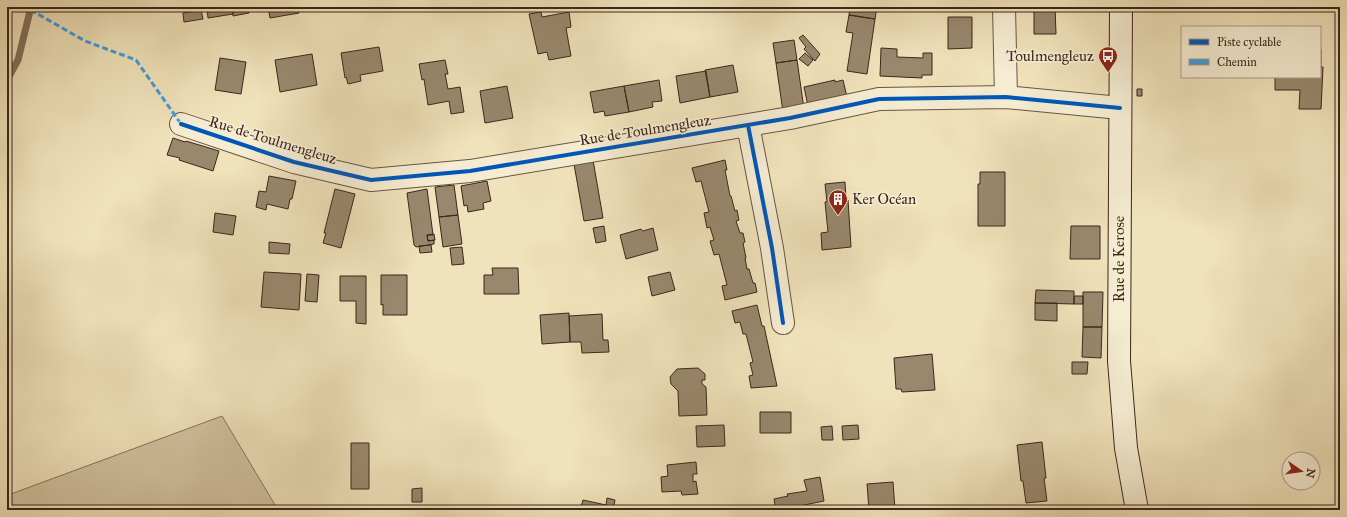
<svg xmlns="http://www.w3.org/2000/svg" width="1347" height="517" viewBox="0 0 1347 517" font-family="'IM FELL Great Primer',serif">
  <rect width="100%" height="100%" fill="#f0e2ba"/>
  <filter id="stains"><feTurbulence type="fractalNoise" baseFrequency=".005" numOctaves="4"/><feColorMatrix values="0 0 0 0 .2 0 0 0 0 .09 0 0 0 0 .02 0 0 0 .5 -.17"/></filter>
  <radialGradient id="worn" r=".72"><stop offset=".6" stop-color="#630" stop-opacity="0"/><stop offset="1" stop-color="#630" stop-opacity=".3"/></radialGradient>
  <path fill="#d1c29f" stroke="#86745d" d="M222,416L278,510H7V490L11,494Z"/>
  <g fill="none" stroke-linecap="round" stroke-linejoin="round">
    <path stroke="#82715a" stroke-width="7" d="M7,80L18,60L31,7"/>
  </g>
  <path fill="#99886e" stroke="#3b271b" d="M215,7H232L233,14L208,18L207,8Z
    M232,7H248L249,13L233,16Z
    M268,7H298L299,13L270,18Z
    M850,7H877L875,19L849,15Z
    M1034,7H1055L1056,34H1034Z
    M201,10L203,19L184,22L183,13Z
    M541,12L542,17L569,12L571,27L566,28L571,56L549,60L547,52L538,54L529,14Z
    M849,15L875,19L867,74L847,71L853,33L846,32Z
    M948,17H972V48L948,49Z
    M803,35L820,54L815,61L804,49L806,47L799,38Z
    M794,40L797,60L776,63L773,43Z
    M379,47L383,71L360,75L361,81L348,84L346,77L345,78L341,53Z
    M881,48L897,49V57L923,58V53H932V75H922V78L880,76Z
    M1320,49H1321V67H1323L1321,109H1299L1300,90H1275V77H1320Z
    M805,53L813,60L808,66L799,59Z
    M312,54L317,85L280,92L275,60Z
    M220,58L246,62L241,94L215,90Z
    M445,60L448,74H445L448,89L460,87L464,112L451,114L449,101L428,105L424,79L422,80L419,64Z
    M797,60L804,109L783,112L776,63Z
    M733,65L738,92L710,97L705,70Z
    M706,71L710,97L680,103L676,76Z
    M659,80L662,101L652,102L653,107L629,112L624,86Z
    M835,80V82L843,80L847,97L808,106L804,87Z
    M507,86L513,118L485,123L480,91Z
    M624,86L629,112L605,116L604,111L594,113L590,92Z
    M1137,89H1142V96H1137Z
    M173,138L185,142L186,141L219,151L213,171L179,160L180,158L167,155Z
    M593,160L603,218L584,221L574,164Z
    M725,160L727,170H725L730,196H731L735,211L737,210L739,220L736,221L740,233H743L745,242L743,243L746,258H745L747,269H749L753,283H755L757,292L725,300L722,286L727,285L719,254L714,255L710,241L714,240L710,227L707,228L704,213L709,212L701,181L696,182L692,168Z
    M980,172H1005V226H978V184H980Z
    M269,176L296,181L292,199H290L288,209L267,204L266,210L256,207L259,191L266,192Z
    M487,181L491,201L483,203L484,209L468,212L467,205L464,206L461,186Z
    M845,182L846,200H848L851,247L822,250L821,233L828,232L825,202H827L825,184Z
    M454,185L458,215L439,217L435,187Z
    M335,189L355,194L341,248L323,243L326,233H324Z
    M427,189L433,235H427L428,241L434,240V244L416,247L414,245L407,193Z
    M215,213L236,216L233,235L213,232Z
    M458,215L462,244L443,247L439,217Z
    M604,226L606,241L596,243L593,228Z
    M1071,226H1100V259H1070Z
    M653,228L658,250L626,259L620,235L641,229L643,231Z
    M434,234L435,240L428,241L427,235Z
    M269,242L290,244L289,254L269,253Z
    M431,245L432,252L420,253L419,246Z
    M462,247L464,264L452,265L450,248Z
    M492,268H518L519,294H484V275H493Z
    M264,272L301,274L299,310L261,307Z
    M670,272L675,290L652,296L648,277Z
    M307,274L319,275L317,302L305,301Z
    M381,275H407V315H383V304L381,305Z
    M340,276H366V324L356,323V301H340Z
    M1036,290L1074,291V304L1035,303Z
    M1083,292H1103L1102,327H1083Z
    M1074,296H1083V304H1074Z
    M1035,303H1057V321L1035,320Z
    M757,305L762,326H764L777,386L751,388L749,376L753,375L750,363L753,362L746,334H743L740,322L735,323L732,311Z
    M569,313L570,342L542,344L540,315Z
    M602,314L603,340H608L609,352L582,353L581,342H570L569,316Z
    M1083,327H1102L1101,358L1082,357Z
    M932,354L935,390L902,392L901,389H896L894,358Z
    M1072,362H1088L1087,374H1072Z
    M698,368L705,374V380H702V384L706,387L707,415L679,416L678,391L671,384L670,377L677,369Z
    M760,412H791V433H760Z
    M724,425L725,446L697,447L696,426Z
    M858,425L859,439L843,440L842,426Z
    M832,426L833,440H822L821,427Z
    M1042,442L1046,478H1044L1047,501L1026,503L1023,481H1021L1017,445Z
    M351,443H369V489H351Z
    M696,462L697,474H693V482L696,481L698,494L682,495L681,491L662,492L661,477L668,476L667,465Z
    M820,477L824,501L804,505L805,510H776L774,499L788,496L787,494L807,491L804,480Z
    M893,482L895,510H862H869L867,484Z
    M422,488V502H412V489Z
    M607,498L615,500L613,510H580L583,500L606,505Z"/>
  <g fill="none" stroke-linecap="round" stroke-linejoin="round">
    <defs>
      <path id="minor" d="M1004,7L1006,97
        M181,124L294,162L371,180L470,171L790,118L879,99L1006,97L1120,108
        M748,125L772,248L783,323"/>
      <path id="secondary" d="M1121,7L1119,361L1126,448L1137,510"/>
    </defs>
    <use href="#minor" stroke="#685643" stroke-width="24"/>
    <use href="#secondary" stroke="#3b271b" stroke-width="24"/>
    <use href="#minor" stroke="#f5ecd2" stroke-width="22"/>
    <use href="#secondary" stroke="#f5ecd2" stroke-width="22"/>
    <path stroke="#3f9cdf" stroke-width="3" stroke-dasharray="6 3" stroke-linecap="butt" d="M22,7L36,13L85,41L136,60L181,124"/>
    <defs>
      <path id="cycleway" d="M181,124L294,162L371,180L470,171L790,118L879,99L1006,97L1120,108
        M748,125L772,248L783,323"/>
    </defs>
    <use href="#cycleway" stroke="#f5ecd2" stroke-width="6"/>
    <use href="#cycleway" stroke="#0057b8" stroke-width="4"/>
  </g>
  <defs>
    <symbol id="bus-pin" viewBox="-11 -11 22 30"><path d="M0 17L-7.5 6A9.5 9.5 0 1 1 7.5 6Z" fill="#8f2418" stroke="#f5ecd2"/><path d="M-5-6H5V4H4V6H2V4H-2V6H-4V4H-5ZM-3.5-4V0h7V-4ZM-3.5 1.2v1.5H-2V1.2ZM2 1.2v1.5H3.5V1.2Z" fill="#fff"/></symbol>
    <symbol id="building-pin" viewBox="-11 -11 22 30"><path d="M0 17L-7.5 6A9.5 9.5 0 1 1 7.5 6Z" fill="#8f2418" stroke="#f5ecd2"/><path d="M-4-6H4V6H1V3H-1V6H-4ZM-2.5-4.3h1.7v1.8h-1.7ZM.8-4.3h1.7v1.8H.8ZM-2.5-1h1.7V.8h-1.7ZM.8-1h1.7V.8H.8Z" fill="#fff"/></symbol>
  </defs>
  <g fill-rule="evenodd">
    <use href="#bus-pin" x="1097" y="45" width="22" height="30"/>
    <use href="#building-pin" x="827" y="188" width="22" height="30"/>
  </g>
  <g text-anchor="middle" stroke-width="3.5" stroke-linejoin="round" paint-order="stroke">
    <g font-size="15" fill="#3b271b" stroke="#f5ecd2" text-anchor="end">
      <text x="1094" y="61">Toulmengleuz</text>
      <text x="852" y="204" text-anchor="start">Ker Océan</text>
    </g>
    <g font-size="15" fill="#3b271b" stroke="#f5ecd2">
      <text transform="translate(645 130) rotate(-9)" y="5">Rue de Toulmengleuz</text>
      <text transform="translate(273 140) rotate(17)" y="5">Rue de Toulmengleuz</text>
      <text transform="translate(1119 259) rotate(-90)" y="5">Rue de Kerose</text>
    </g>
  </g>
  <rect width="1347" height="517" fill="none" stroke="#f0e2ba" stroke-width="24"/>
  <rect x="8" y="8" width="1331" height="501" fill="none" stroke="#3b271b" stroke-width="2"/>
  <rect x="12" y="12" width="1323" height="493" fill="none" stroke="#3b271b"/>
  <rect x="1181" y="26" width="140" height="52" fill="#f5ecd2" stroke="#ab9d89"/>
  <rect x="1189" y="39" width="20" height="6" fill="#0057b8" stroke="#ab9d89"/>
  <text x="1217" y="46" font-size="12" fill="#3b271b">Piste cyclable</text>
  <rect x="1189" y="59" width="20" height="6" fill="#3f9cdf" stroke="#ab9d89"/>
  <text x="1217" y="66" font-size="12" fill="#3b271b">Chemin</text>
  <g transform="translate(1301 471) rotate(103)"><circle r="19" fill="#f5ecd2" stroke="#ab9d89"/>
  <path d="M0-3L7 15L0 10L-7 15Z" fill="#8f2418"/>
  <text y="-6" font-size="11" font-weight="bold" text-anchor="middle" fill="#3b271b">N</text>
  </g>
  <rect width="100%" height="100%" filter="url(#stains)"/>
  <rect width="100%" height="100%" fill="url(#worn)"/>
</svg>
